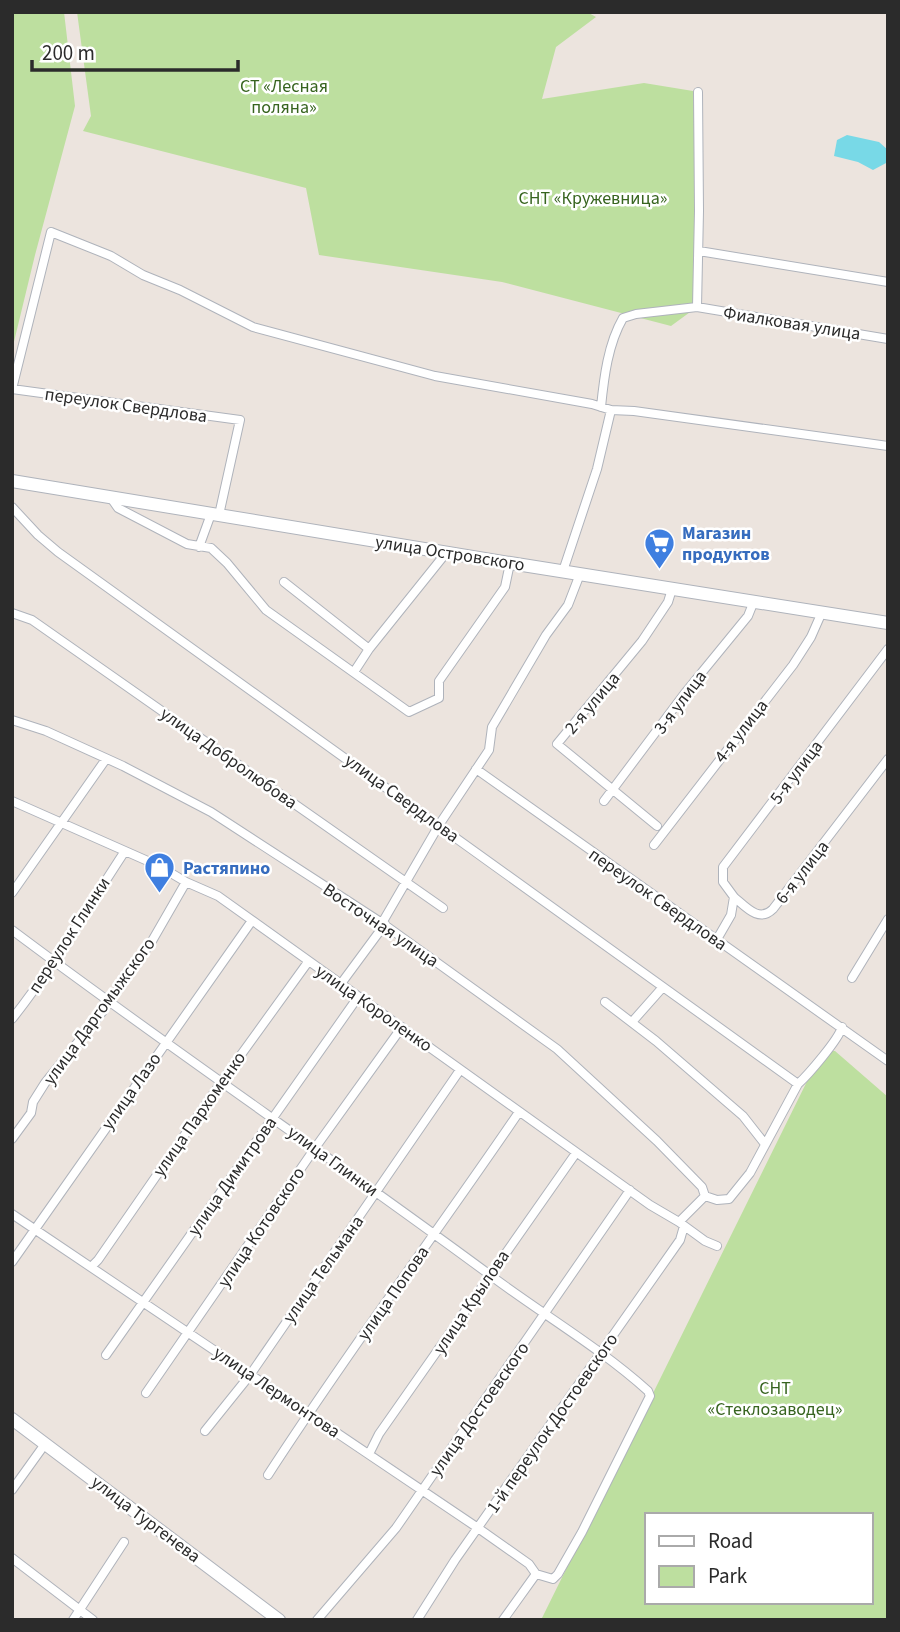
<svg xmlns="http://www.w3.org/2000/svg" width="900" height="1632" viewBox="0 0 900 1632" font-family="'Source Sans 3',sans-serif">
  <rect width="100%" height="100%" fill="#ece4de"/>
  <path fill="#bddf9f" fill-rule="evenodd" d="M12,12H64L75,106L35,255L12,350Z
    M77,12H587L596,17L556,47L542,99L644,83L693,91L698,191L697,307L671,326L502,282L319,255L306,188L83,131L91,116Z
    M822,1051H835L888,1097V1620H541ZM646,1515H870V1602H646Z"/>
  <path fill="#78d9e7" d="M847,135L879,142L888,150V162L873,170L858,162L834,156L837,140Z"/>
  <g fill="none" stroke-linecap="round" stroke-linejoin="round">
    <defs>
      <path id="street" d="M699,251L888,282
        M697,307L699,211L698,92
        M601,407C604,377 608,344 623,318L636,314L697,307L888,339
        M111,498L118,508L187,544L211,548L227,563L266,610L409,712L439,698V681L505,587L510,563
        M12,507L38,535L58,552L798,1084
        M219,515L240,420L12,389L51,232L111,256L143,275L180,290L253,327L435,376L592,404L611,410L634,411L888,446
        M199,547L211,514
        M563,571L597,469L611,410
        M284,582L369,649
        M12,613L32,620L443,908
        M354,672L369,649L446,553
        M12,720L46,731L123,766L211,812L382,923L557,1049L657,1141L702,1187L705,1196
        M476,769L888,1061
        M12,801L159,866L186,882L218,896L650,1205L679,1222L705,1241L717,1246
        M604,801L685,693L748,616L754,601
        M657,826L557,744L642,641L668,602L672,589
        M654,845L793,665L811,637L822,612
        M12,893L106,759
        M734,897L723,882V867L888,649
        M382,923L439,825L489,750L492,727L546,635L568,605L580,574
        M12,930C169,1048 332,1158 490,1275C542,1314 599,1347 648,1391L650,1396L582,1532L558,1574L553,1579L536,1574L503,1620
        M716,941L731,915L734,897C746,907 759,923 773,909L888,759
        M852,978L888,919
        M340,985L385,924
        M605,1002L656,1041L743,1116L765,1144
        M12,1019C54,966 88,907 125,851
        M632,1022L663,987
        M12,1139L31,1113L33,1102L45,1083L103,1011L152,941L186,882
        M12,1214L478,1528L529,1564L536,1574
        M679,1222L705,1196L717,1200L729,1199L750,1173L798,1084C808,1075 839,1039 842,1027
        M12,1262L251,922
        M91,1267L98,1260L222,1081L308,962
        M106,1355L358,997
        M146,1393L315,1148L402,1027
        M205,1431L250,1375L460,1070
        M369,1454L379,1434L576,1153
        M268,1475C348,1351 436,1234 519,1112
        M12,1490L45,1444
        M12,1558L93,1620
        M73,1620L124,1542
        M317,1620L396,1528L630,1190
        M417,1620L455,1560L680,1240L684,1226"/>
      <path id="secondary" d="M12,481L510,563L888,623
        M12,1419L279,1620"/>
    </defs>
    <use href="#street" stroke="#afb3bb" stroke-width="10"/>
    <use href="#secondary" stroke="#afb3bb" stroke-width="14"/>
    <use href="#street" stroke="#fff" stroke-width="8"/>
    <use href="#secondary" stroke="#fff" stroke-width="12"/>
  </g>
  <defs>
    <symbol id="supermarket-pin" viewBox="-11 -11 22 30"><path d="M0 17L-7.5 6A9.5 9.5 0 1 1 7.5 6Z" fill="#3f7fe0" stroke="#fff"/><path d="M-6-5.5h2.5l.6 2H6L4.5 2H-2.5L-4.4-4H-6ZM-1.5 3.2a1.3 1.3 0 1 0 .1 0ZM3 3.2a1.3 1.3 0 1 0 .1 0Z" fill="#fff"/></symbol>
    <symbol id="shop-pin" viewBox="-11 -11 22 30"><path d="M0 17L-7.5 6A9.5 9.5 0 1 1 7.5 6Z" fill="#3f7fe0" stroke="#fff"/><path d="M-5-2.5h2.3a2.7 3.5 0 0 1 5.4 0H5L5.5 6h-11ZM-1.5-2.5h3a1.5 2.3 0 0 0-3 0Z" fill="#fff"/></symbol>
  </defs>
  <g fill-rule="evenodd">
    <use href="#supermarket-pin" x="642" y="526" width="35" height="47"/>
    <use href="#shop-pin" x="142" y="850" width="35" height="47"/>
  </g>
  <g text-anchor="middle" stroke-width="5" stroke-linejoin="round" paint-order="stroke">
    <g font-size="18" fill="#37641f" stroke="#fff">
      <text x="284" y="92">СТ «Лесная<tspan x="284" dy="21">поляна»</tspan></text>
      <text x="593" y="204">СНТ «Кружевница»</text>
      <text x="775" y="1394">СНТ<tspan x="775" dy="21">«Стеклозаводец»</tspan></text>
    </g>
    <g font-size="18" fill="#2b2b2b" stroke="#fff">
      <text transform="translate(792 323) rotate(9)" y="6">Фиалковая улица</text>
      <text transform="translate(126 405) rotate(8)" y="6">переулок Свердлова</text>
      <text transform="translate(450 553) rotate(9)" y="6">улица Островского</text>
      <text transform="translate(680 702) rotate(-53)" y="6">3-я улица</text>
      <text transform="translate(592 703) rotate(-50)" y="6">2-я улица</text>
      <text transform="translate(741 731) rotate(-52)" y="6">4-я улица</text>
      <text transform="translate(229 758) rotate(35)" y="6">улица Добролюбова</text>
      <text transform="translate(796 772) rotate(-53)" y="6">5-я улица</text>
      <text transform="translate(402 798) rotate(36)" y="6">улица Свердлова</text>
      <text transform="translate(802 872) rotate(-52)" y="6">6-я улица</text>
      <text transform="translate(658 899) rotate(35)" y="6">переулок Свердлова</text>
      <text transform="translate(381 925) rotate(34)" y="6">Восточная улица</text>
      <text transform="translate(69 935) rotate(-57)" y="6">переулок Глинки</text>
      <text transform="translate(374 1008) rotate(35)" y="6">улица Короленко</text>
      <text transform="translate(99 1011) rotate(-54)" y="6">улица Даргомыжского</text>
      <text transform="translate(131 1091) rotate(-55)" y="6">улица Лазо</text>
      <text transform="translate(199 1114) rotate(-55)" y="6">улица Пархоменко</text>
      <text transform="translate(333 1161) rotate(36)" y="6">улица Глинки</text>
      <text transform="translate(232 1176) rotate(-55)" y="6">улица Димитрова</text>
      <text transform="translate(261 1227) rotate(-56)" y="6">улица Котовского</text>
      <text transform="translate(323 1269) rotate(-55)" y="6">улица Тельмана</text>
      <text transform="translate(393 1293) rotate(-55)" y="6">улица Попова</text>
      <text transform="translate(471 1302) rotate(-56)" y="6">улица Крылова</text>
      <text transform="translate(277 1392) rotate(34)" y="6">улица Лермонтова</text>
      <text transform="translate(479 1409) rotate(-55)" y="6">улица Достоевского</text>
      <text transform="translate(552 1423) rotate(-55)" y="6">1-й переулок Достоевского</text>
      <text transform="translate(146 1519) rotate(37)" y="6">улица Тургенева</text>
    </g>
    <g font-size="18" font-weight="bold" fill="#366cbe" stroke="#fff" text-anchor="start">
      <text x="682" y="539">Магазин<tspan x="682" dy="21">продуктов</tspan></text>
      <text x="183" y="874">Растяпино</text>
    </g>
  </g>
  <rect width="900" height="1632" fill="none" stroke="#2b2b2b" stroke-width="28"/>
  <rect x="645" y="1513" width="228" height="91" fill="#ffffff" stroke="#aaaaaa" stroke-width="2"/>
  <rect x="659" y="1536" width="35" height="10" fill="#ffffff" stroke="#aaaaaa" stroke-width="2"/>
  <text x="708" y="1548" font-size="21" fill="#2b2b2b">Road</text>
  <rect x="659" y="1566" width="35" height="21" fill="#bddf9f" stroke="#aaaaaa" stroke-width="2"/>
  <text x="708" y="1583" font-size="21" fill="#2b2b2b">Park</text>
  <path d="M32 60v10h206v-10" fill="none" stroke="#2b2b2b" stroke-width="3.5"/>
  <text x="42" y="60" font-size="21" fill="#2b2b2b" stroke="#ffffff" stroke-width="5" paint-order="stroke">200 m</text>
</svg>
